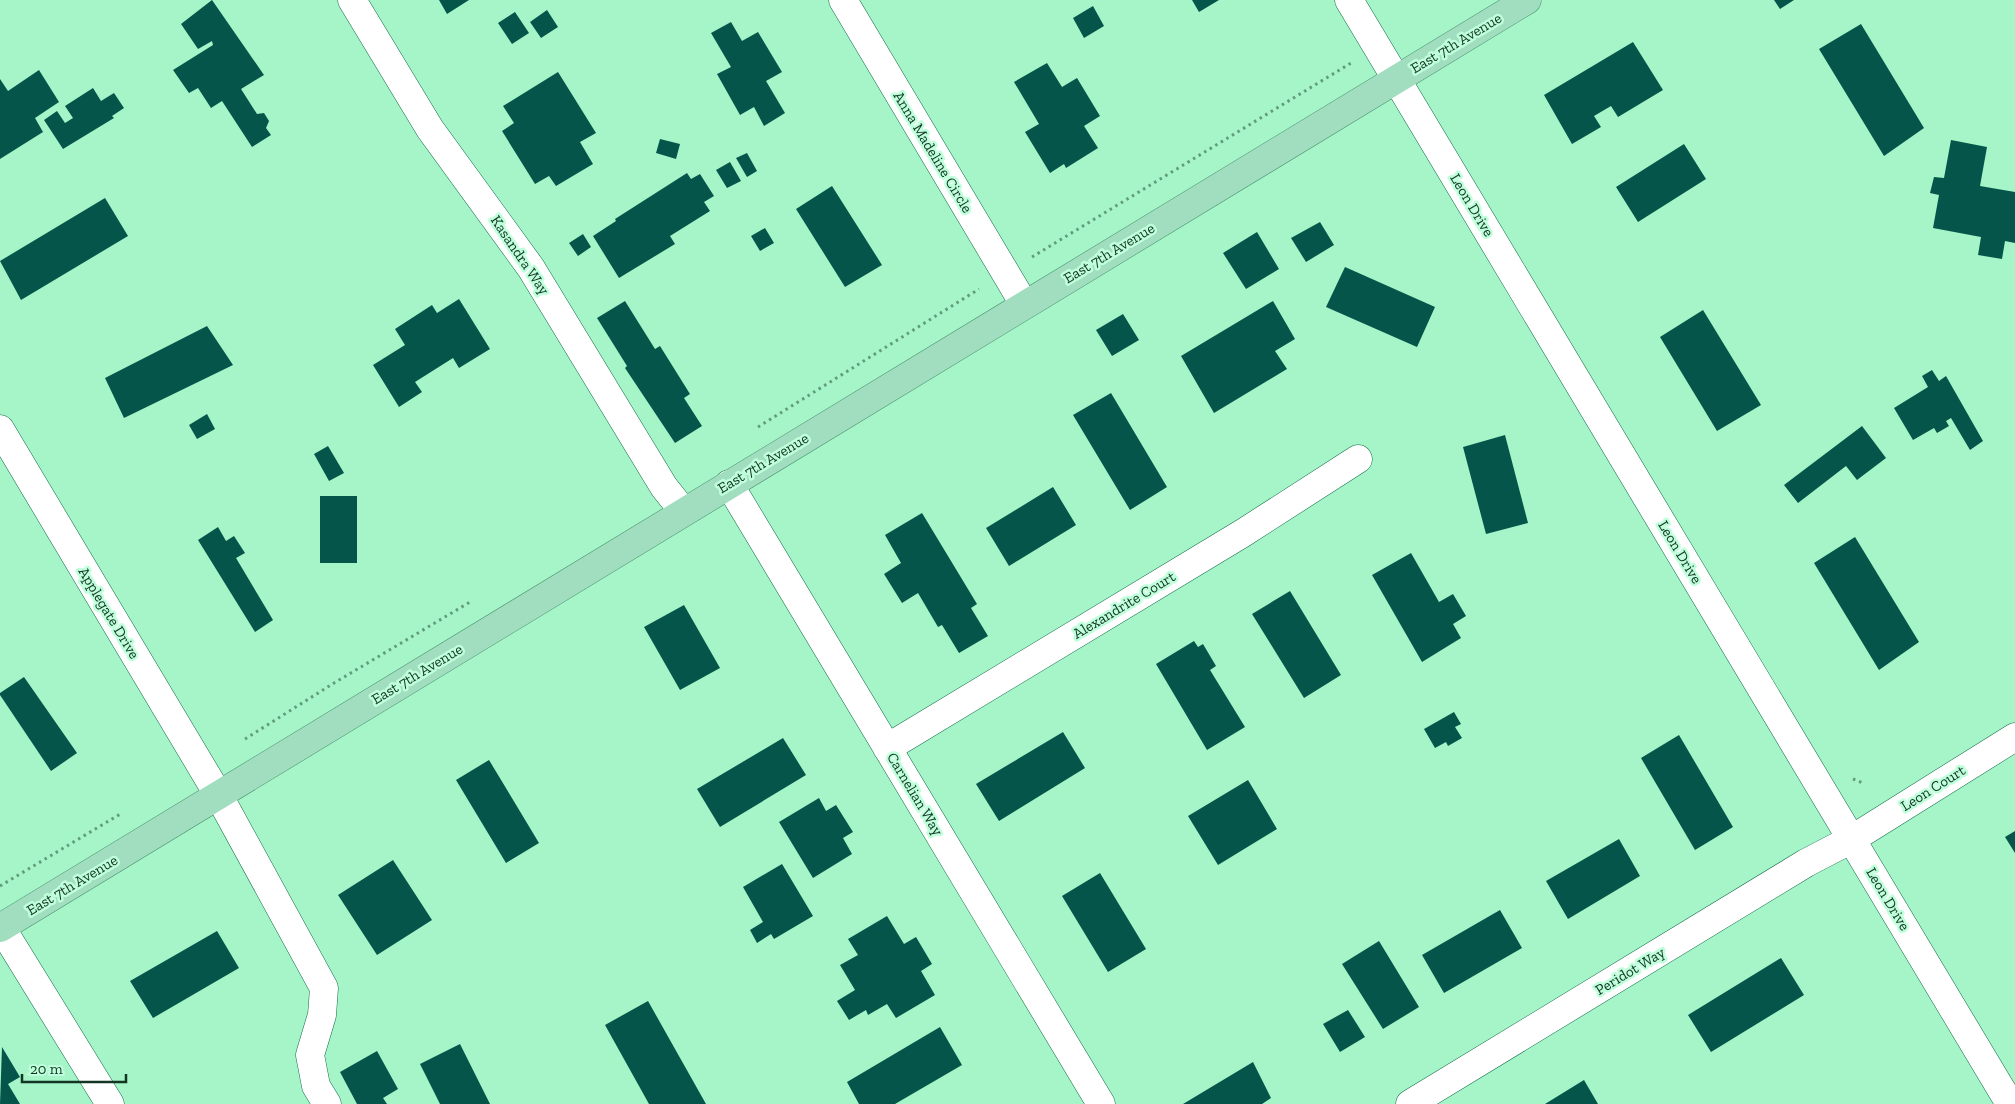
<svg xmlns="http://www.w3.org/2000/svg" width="2015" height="1104" viewBox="0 0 2015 1104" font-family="'Zilla Slab',serif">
  <rect width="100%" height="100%" fill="#a5f5c9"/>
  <path fill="#05554a" d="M212,0L264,75L241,89L257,114L264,113L269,121L266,128L271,135L252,147L222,101L211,108L198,88L189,93L173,70L213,45L212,41L198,49L181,24Z
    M439,0H469L447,14Z
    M1192,0H1219L1199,12Z
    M1774,0H1794L1780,9Z
    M1093,6L1104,26L1084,38L1073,18Z
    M547,10L558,27L541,38L530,22Z
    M515,12L529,33L512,44L498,23Z
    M731,22L742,41L758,32L782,72L766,81L785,113L764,126L754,107L740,115L717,74L731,67L711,33Z
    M1861,24L1924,128L1884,156L1819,49Z
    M1633,42L1663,90L1618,117L1611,106L1594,116L1601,127L1572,144L1544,95Z
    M1047,63L1062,87L1077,78L1100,116L1084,126L1098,148L1066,168L1064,164L1050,173L1025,132L1039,124L1014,82Z
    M39,70L59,102L35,118L43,132L0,159V79L8,91Z
    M558,72L596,133L580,142L593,164L556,186L549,176L535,184L502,131L514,123L503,106Z
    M93,88L101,101L114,93L124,108L112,116L114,118L63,149L44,120L57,111L65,123L73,118L65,106Z
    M660,139L680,144L676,159L656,153Z
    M1951,140L1987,147L1980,186L2015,192V243L2005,241L2002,259L1978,255L1981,237L1933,228L1939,195L1930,193L1934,177L1944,178Z
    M1684,144L1706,179L1638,222L1616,187Z
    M747,153L757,171L747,177L736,158Z
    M730,162L741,181L727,188L716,170Z
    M687,173L691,179L700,174L714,196L704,202L710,211L670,236L675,244L619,278L593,236L616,221L615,219Z
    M832,186L882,265L845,287L796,209Z
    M105,198L128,236L21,300L0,261Z
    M1320,222L1334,245L1306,262L1291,238Z
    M765,228L774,243L760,251L751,236Z
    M1257,232L1279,269L1246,289L1223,253Z
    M583,234L591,247L578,256L569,243Z
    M1345,267L1435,307L1417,347L1326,307Z
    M459,299L490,349L459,368L453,358L415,382L422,392L399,407L373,365L405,345L395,329L432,305L437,313Z
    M625,301L655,349L660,346L690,394L684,398L702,426L675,443L625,368L627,366L597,318Z
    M1273,301L1295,339L1275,351L1287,369L1214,413L1181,356Z
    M1703,310L1761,405L1717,431L1660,337Z
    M1123,314L1139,340L1112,356L1096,330Z
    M207,326L233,365L124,418L105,378Z
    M1932,370L1939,381L1946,376L1983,441L1970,450L1951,418L1946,421L1949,426L1937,433L1934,428L1913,440L1894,408L1928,387L1922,376Z
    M1111,393L1167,487L1130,510L1073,415Z
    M207,414L215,429L197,439L189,425Z
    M1862,426L1886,458L1857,480L1846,466L1798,503L1784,485Z
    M1505,435L1528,523L1486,534L1463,447Z
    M328,446L344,473L329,481L314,454Z
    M1053,487L1076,525L1009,566L986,528Z
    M320,496H357V563H320Z
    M922,513L977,604L971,608L988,636L959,653L942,625L938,627L918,593L902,603L884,574L901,563L885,535Z
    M218,527L226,541L234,536L245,553L236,558L273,620L255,632L198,540Z
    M1855,537L1919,642L1879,670L1814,563Z
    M1411,553L1439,602L1453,594L1466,616L1453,624L1461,638L1422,662L1372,575Z
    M1290,591L1341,675L1304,698L1252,614Z
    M684,605L720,668L680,690L644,627Z
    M1194,641L1198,647L1203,644L1216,666L1210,670L1245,727L1207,750L1156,664Z
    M24,677L77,753L51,771L0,695V693Z
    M1454,712L1461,724L1455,727L1462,738L1448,746L1446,742L1435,748L1424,729Z
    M1063,732L1085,768L999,821L976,784Z
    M1679,735L1733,827L1695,850L1641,758Z
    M783,738L806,775L720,827L697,789Z
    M489,760L539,843L506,863L456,780Z
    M1248,780L1277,829L1218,865L1188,816Z
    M819,798L826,811L836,805L853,832L843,838L852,854L813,878L779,822Z
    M2015,831V853L2005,837Z
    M1619,839L1640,876L1568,919L1546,881Z
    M393,860L432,920L377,955L338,895Z
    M782,864L813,916L774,939L771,934L757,943L750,930L763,922L743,887Z
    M1100,873L1146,949L1108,972L1062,896Z
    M1500,910L1522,948L1444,993L1422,955Z
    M887,916L904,944L916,937L932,964L921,971L935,995L896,1018L887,1004L868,1015L866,1010L849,1020L837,1001L855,990L840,965L858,955L848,939Z
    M217,931L239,968L153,1018L130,981Z
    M1379,941L1419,1007L1383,1029L1342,964Z
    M1781,958L1804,995L1711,1052L1688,1015Z
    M648,1001L706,1104H649L605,1025Z
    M1348,1010L1365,1037L1340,1052L1323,1024Z
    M940,1027L962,1065L895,1104H859L847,1082Z
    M460,1044L490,1104H440L420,1064Z
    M2,1047L20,1077L8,1084L20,1104H0Z
    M377,1051L398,1089L383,1098L387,1104H357L340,1072Z
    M1253,1062L1271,1098L1262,1104H1183Z
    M1584,1080L1598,1104H1545Z"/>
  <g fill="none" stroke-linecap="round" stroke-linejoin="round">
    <defs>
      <path id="minor" d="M352,0L430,129L531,268L664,487L684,512
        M843,0L1024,304
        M1349,0L2010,1104
        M0,429L219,796L324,988L322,1015L310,1055L316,1086L327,1104
        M729,484L1101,1104
        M887,748L1243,533L1358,459
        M1,927L110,1104
        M1410,1104L1806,863L1852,839L2015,737"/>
      <path id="major" d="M0,928L1527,0"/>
    </defs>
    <use href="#minor" stroke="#136c47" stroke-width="29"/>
    <use href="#major" stroke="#47936d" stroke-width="29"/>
    <path stroke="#619c7c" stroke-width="3" stroke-dasharray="2.5 4" stroke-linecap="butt" d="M1032,257L1351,63
      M758,427L979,289
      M245,739L334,683L470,602
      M1853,779L1863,783
      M0,886L122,813"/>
    <use href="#minor" stroke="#fff" stroke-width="28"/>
    <use href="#major" stroke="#a1ddbf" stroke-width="28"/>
  </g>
  <g text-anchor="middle" stroke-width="5" stroke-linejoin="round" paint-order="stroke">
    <g font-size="15" fill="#133524" stroke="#bfffdb">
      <text transform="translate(1456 43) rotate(-31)" y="5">East 7th Avenue</text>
      <text transform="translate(933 152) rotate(59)" y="5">Anna Madeline Circle</text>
      <text transform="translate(1472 205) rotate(59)" y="5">Leon Drive</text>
      <text transform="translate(1109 253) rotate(-31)" y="5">East 7th Avenue</text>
      <text transform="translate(520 255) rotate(56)" y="5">Kasandra Way</text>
      <text transform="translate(763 463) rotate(-31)" y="5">East 7th Avenue</text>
      <text transform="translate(1680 552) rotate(59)" y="5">Leon Drive</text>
      <text transform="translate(1124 605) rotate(-31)" y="5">Alexandrite Court</text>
      <text transform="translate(109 613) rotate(59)" y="5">Applegate Drive</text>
      <text transform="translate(417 674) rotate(-31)" y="5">East 7th Avenue</text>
      <text transform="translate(1933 788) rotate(-32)" y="5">Leon Court</text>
      <text transform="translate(915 794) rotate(59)" y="5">Carnelian Way</text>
      <text transform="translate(72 885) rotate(-31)" y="5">East 7th Avenue</text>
      <text transform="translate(1888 899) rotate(59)" y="5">Leon Drive</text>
      <text transform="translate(1630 971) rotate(-31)" y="5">Peridot Way</text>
    </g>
  </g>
  <path d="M22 1074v8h104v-8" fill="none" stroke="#133524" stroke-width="2.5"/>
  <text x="30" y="1074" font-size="15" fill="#133524" stroke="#bfffdb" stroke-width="4" paint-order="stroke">20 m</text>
</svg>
